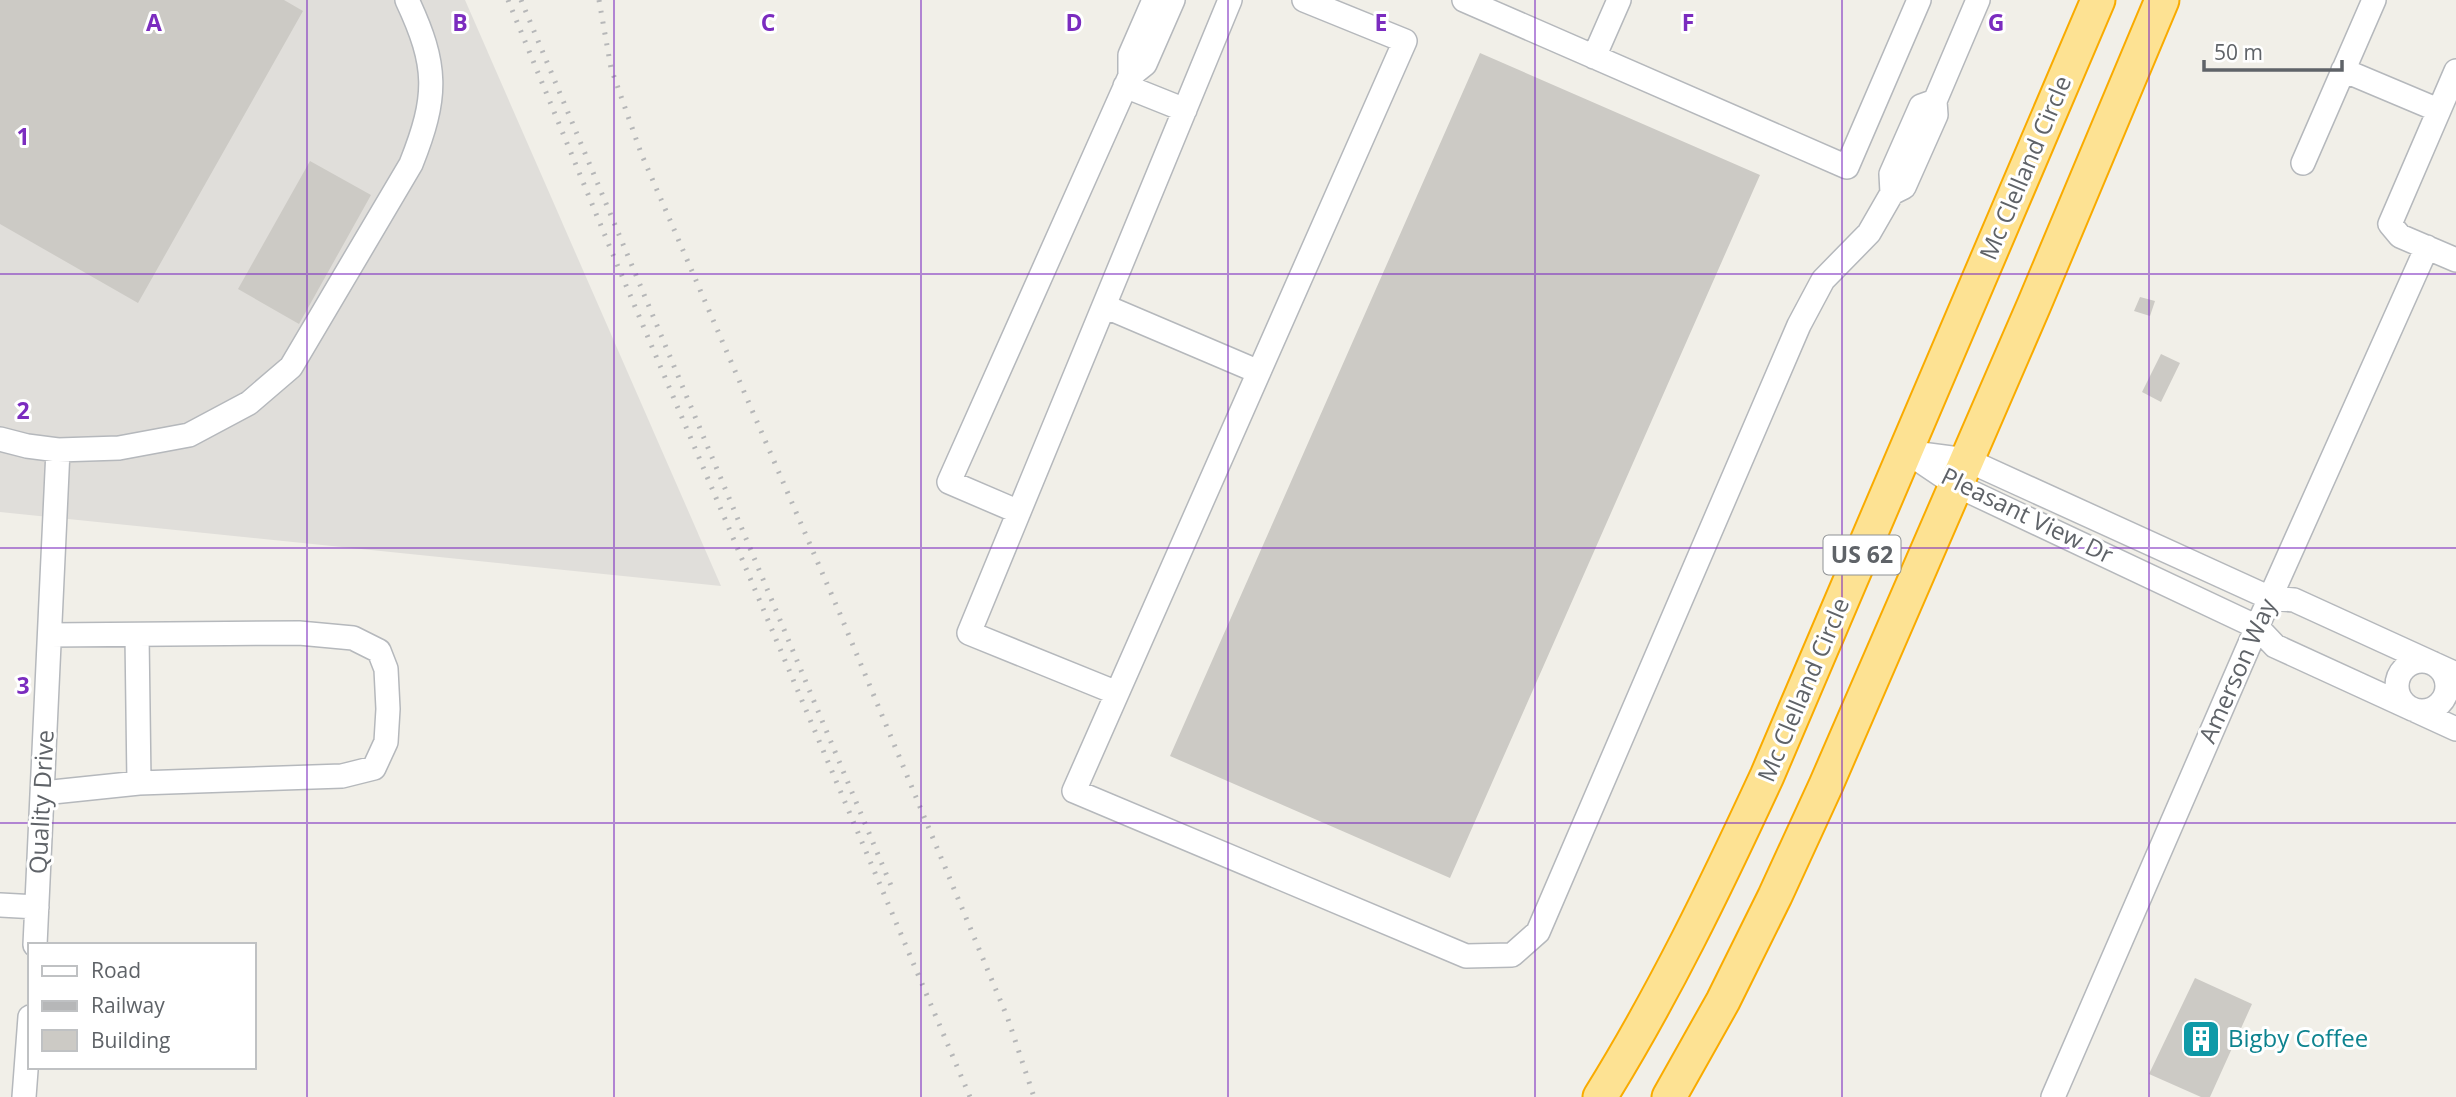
<svg xmlns="http://www.w3.org/2000/svg" width="2456" height="1097" viewBox="0 0 2456 1097" font-family="'Open Sans',sans-serif">
  <rect width="100%" height="100%" fill="#f1efe8"/>
  <path fill="#e0deda" d="M0,0H465L721,586L0,512Z"/>
  <path fill="#cccac5" d="M0,0H284L303,11L138,303L0,224Z
    M1480,53L1760,175L1450,878L1170,756Z
    M310,161L371,195L299,324L238,289Z
    M2140,297L2155,301L2150,316L2134,311Z
    M2161,354L2180,363L2161,402L2142,392Z
    M2195,978L2252,1004L2210,1097H2201L2149,1074Z"/>
  <g fill="none" stroke-linecap="round" stroke-linejoin="round">
    <defs>
      <path id="minor" d="M1154,0L1130,55V76L1145,64L1173,0
        M1304,0L1405,41L1074,791L1466,956L1512,955L1538,932L1799,325L1823,280L1869,233L1892,193L1891,174L1921,106L1935,101
        M1464,0L1847,167L1919,0
        M1594,57L1619,0
        M2343,70L2438,110
        M2456,71L2390,224L2400,236L2456,260
        M1125,86L1185,110
        M2303,163L2374,0
        M1892,193L1904,187L1936,115L1935,101L1978,0
        M1104,306L1259,372
        M0,439L27,446L58,450L119,448L189,435L249,403L291,367L411,164C438,96 438,66 407,0
        M1907,452L1956,485L2257,627L2275,646L2456,729
        M1913,453L1967,460L2270,598L2294,600L2456,674
        M1019,512L949,482L1130,76
        M137,635L139,783
        M2397 686a25 25 0 1 1 50 0a25 25 0 1 1-50 0Z
        M1117,693L969,633L1230,0
        M43,793L139,783L342,776L374,768L386,742L388,709L386,669L379,651L353,638L299,633L50,635
        M0,905L37,907
        M35,945L58,450
        M24,1097L30,1017
        M2053,1097L2257,627L2427,247"/>
      <path id="highway" d="M1600,1097C1664,994 1716,886 1767,776L2098,0
        M1669,1097L1723,1001L1775,896L1826,785L2034,305L2162,0"/>
    </defs>
    <use href="#minor" stroke="#b5b8bc" stroke-width="26"/>
    <use href="#highway" stroke="#f9ab00" stroke-width="37"/>
    <use href="#minor" stroke="#fff" stroke-width="23"/>
    <use href="#highway" stroke="#fde293" stroke-width="33"/>
    <path stroke="#b6b7b8" stroke-width="5" stroke-dasharray="2 9" stroke-linecap="butt" d="M508,0L611,250L970,1097
      M521,0L892,888
      M599,0L611,68L641,153L840,614L1008,1019L1034,1097"/>
  </g>
  <path fill="none" stroke="#7b2cbf" stroke-width="2" stroke-opacity="0.55" d="M307,0V1097M614,0V1097M921,0V1097M1228,0V1097M1535,0V1097M1842,0V1097M2149,0V1097M0,274H2456M0,548H2456M0,823H2456"/>
  <defs>
    <symbol id="building-square" viewBox="-11 -11 22 22"><rect x="-9" y="-9" width="18" height="18" rx="4" fill="#0f9aa8" stroke="#fff"/><path d="M-4-6H4V6H1V3H-1V6H-4ZM-2.5-4.3h1.7v1.8h-1.7ZM.8-4.3h1.7v1.8H.8ZM-2.5-1h1.7V.8h-1.7ZM.8-1h1.7V.8H.8Z" fill="#fff"/></symbol>
  </defs>
  <g fill-rule="evenodd">
    <use href="#building-square" x="2179" y="1017" width="44" height="44"/>
  </g>
  <g text-anchor="middle" stroke-width="6" stroke-linejoin="round" paint-order="stroke">
    <rect fill="#fff" stroke="#8f9295" stroke-width="2" x="1823.5" y="535.5" width="77" height="39" rx="5"/>
    <g font-size="23" font-weight="bold" fill="#5f6368">
      <text x="1862" y="563">US 62</text>
    </g>
    <g font-size="24" fill="#5f6368" stroke="#fff">
      <text transform="translate(2026 168) rotate(-67)" y="8">Mc Clelland Circle</text>
      <text transform="translate(2027 516) rotate(26)" y="8">Pleasant View Dr</text>
      <text transform="translate(2238 671) rotate(-66)" y="8">Amerson Way</text>
      <text transform="translate(1804 690) rotate(-67)" y="8">Mc Clelland Circle</text>
      <text transform="translate(42 802) rotate(-87)" y="8">Quality Drive</text>
    </g>
    <g font-size="24" fill="#0d838f" stroke="#fff" text-anchor="start">
      <text x="2228" y="1047">Bigby Coffee</text>
    </g>
  </g>
  <g font-size="23" text-anchor="middle" font-weight="bold" fill="#7b2cbf" stroke="#fff" stroke-width="6" stroke-linejoin="round" paint-order="stroke">
    <text x="154" y="31">A</text>
    <text x="460" y="31">B</text>
    <text x="768" y="31">C</text>
    <text x="1074" y="31">D</text>
    <text x="1381" y="31">E</text>
    <text x="1688" y="31">F</text>
    <text x="1996" y="31">G</text>
    <text x="23" y="145">1</text>
    <text x="23" y="419">2</text>
    <text x="23" y="694">3</text>
  </g>
  <rect x="28" y="943" width="228" height="126" fill="#ffffff" stroke="#bfc1c3" stroke-width="2"/>
  <rect x="42" y="966" width="35" height="10" fill="#ffffff" stroke="#bfc1c3" stroke-width="2"/>
  <text x="91" y="978" font-size="21" fill="#5f6368">Road</text>
  <rect x="42" y="1001" width="35" height="10" fill="#b6b7b8" stroke="#bfc1c3" stroke-width="2"/>
  <text x="91" y="1013" font-size="21" fill="#5f6368">Railway</text>
  <rect x="42" y="1030" width="35" height="21" fill="#cccac5" stroke="#bfc1c3" stroke-width="2"/>
  <text x="91" y="1048" font-size="21" fill="#5f6368">Building</text>
  <path d="M2204 60v10h138v-10" fill="none" stroke="#5f6368" stroke-width="3.5"/>
  <text x="2214" y="60" font-size="21" fill="#5f6368" stroke="#ffffff" stroke-width="5" paint-order="stroke">50 m</text>
</svg>
